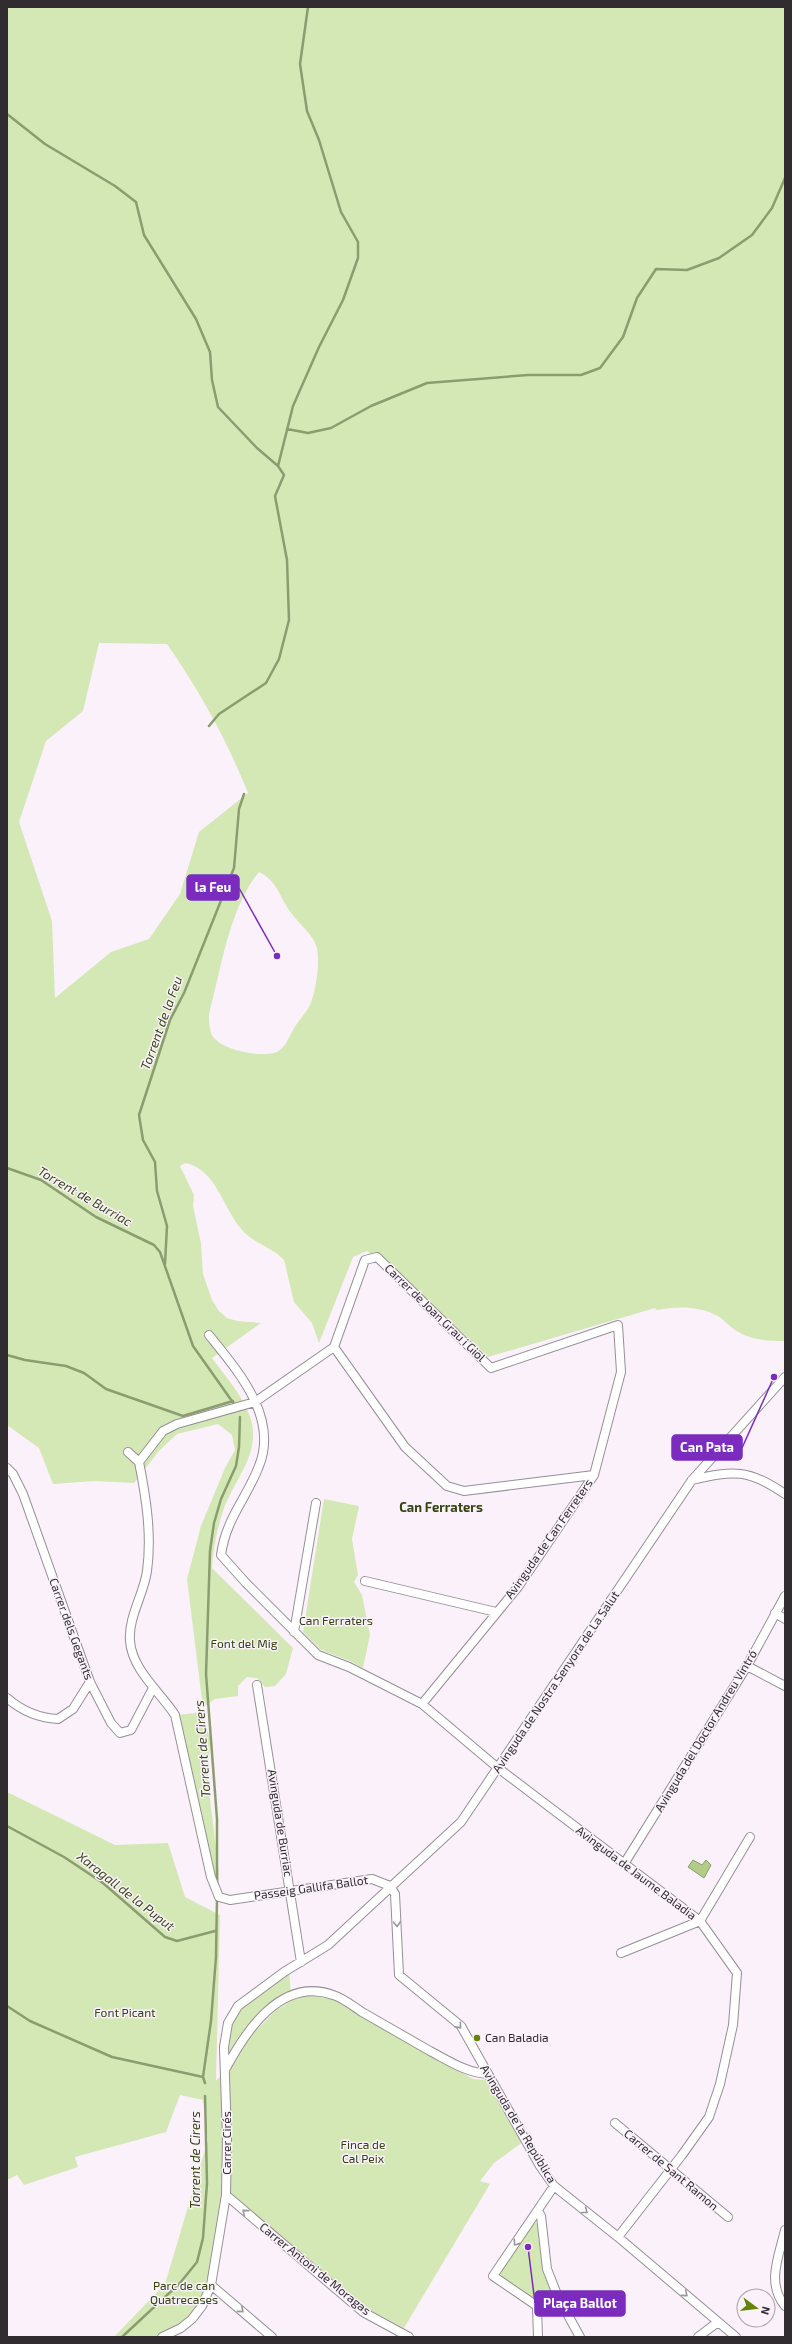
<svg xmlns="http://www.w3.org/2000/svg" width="792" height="2344" viewBox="0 0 792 2344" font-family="'Exo 2',sans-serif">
  <rect width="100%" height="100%" fill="#faf1fa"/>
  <path fill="#d4e8b5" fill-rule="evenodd" d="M7,7H785V1341C767,1341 750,1340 735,1330C729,1326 724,1320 718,1316C699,1306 677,1306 657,1310L655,1308L488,1357L383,1258L377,1260L367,1251L353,1257L319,1343L312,1323L294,1302L284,1260C273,1248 255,1244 243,1231C223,1210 217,1169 185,1163L180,1166L194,1195L193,1206L201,1243L203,1274L212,1300L219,1311L227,1318L237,1321L261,1323L212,1358C226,1377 244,1397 251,1420C261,1454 233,1481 223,1511C217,1529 213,1550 212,1568L293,1648L286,1674L275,1686L265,1687L257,1678L247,1677L238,1686V1696L215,1699L203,1708L187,1579L201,1526L225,1468L235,1450L232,1435L218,1424L177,1434L159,1451L134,1483L94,1481L53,1484L39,1448L7,1425ZM99,643L167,644C199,690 227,740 248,793L199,832L180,894L149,939L111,952L55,998L52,921L19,822L46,741L83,711ZM259,872C278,881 280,899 292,914C300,925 313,934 317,948C320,963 316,991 310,1005C306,1013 299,1020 294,1028C289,1037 285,1050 274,1053C259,1057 220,1050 212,1035C209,1029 209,1020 209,1014C221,970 229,908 259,872Z
    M324,1499L359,1506L352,1539L358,1575L354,1582L362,1595L370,1635L363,1668L350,1661L321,1650L303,1632Z
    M202,1712L210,1738L208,1782L219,1874L218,1886L215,1887L178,1715Z
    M7,1792L115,1845L168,1843L185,1897L220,1915L216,2081L223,2073L224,2197L209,2285L200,2306L190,2319L159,2337H114L165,2284L208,2140L203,2100L180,2095L166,2132L75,2157L78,2167L24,2185L17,2175L7,2180Z
    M289,1972L291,1992L266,2009L226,2062L231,2024L240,2007Z
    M308,1995L332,1999L473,2079L487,2080L523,2142L494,2163L480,2181L490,2184L404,2328L366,2308L231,2193V2107L228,2074L244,2043L275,2011L294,1999Z
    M533,2222L538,2224L543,2270L553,2294L537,2301L502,2279L500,2272Z"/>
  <path fill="#b2cc89" stroke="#8b9c6e" d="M693,1860L702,1865L706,1860L711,1865L704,1878L688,1867Z"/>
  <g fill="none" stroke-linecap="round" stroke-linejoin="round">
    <path stroke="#8b9c6e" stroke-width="2.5" d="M7,114L45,144L115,186L136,202L144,235L196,319L210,352L212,380L218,407L257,448L278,466L284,475L275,496L287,560L289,620L279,659L266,683L219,714L209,726
      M287,429L308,433L331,428L371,406L427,383L528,375H581L600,368L623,337L637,298L656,269L687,270L719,258L752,235L772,208L785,178
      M278,466L293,406L319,347L343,300L358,258V242L341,212L319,140L307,111L300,64L308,7
      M7,1168L41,1180L96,1217L154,1245L160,1252L193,1346L234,1404
      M165,1264L167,1226L157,1191L155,1162L143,1140L139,1115L170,1020L184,993L234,868L239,809L244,794
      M7,1355L25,1360L66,1366L84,1373L106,1389L183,1416L233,1401
      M7,1826L64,1857L103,1883L165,1937L177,1941L215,1931
      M217,1885V1819L206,1674L210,1551L214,1523L221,1499L236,1466L239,1447L240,1417
      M7,2006L30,2021L112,2057L203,2077
      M205,2083L203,2077L211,2021L216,1957L217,1898
      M122,2337L180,2283L197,2262L203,2238L207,2183L205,2096"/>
    <defs>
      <path id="street" d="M209,1335C237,1370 279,1417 259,1466C247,1498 226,1518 221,1555L246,1583L318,1655L349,1667L422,1704L498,1768L700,1921L737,1973L733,2025L720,2084L709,2117L682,2155L618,2237
        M334,1347L405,1447L447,1486L464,1491L594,1475
        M128,1452L139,1462
        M139,1462L163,1431L177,1424L255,1402L334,1347L365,1260L377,1257L491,1368L618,1325L621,1372L594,1475L518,1587L422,1704
        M139,1462C146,1497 152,1535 147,1571C144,1594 128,1617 130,1641C132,1670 161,1693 175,1715L211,1877L219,1897L230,1900L372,1879L390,1886
        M7,1468L13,1474L23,1494L90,1682L111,1723L120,1733L131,1730L153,1688
        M692,1480C734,1470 749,1469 785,1494
        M365,1581L496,1612
        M775,1613L785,1619
        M294,1632L316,1503
        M747,1666L785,1686
        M257,1685L301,1962
        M7,1698C22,1711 38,1718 58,1719L73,1709L90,1682
        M624,1864L747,1666L785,1596
        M390,1886L395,1894L399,1975L461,2026L540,2166L554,2186L618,2237L736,2337
        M621,1953L700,1921L750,1837
        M225,2070C245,2032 281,1976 333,1995C343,1998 353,2006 362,2012C385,2025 407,2038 430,2051C449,2061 467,2073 488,2074
        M615,2123L728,2217
        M226,2195L363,2312L409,2337
        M538,2211L541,2216L547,2269L558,2297L580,2337
        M785,2230C779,2256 766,2283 785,2306
        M211,2285L272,2337
        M537,2306L493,2276L554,2186
        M537,2306L538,2337
        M537,2306L558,2297
        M162,2337L181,2328L192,2319L202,2306L211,2285L226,2195L227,2137L224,2047L228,2023L238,2006L284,1972L328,1945L461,1822L692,1480L785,1377
        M698,2337L718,2322"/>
    </defs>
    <use href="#street" stroke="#978f97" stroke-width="10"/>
    <use href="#street" stroke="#fff" stroke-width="8"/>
  </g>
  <defs><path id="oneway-chevron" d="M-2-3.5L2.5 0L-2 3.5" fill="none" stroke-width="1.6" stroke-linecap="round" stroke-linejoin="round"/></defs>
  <g stroke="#989698">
    <use href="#oneway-chevron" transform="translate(397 1924) rotate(87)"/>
    <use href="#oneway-chevron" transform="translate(459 2026) rotate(49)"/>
    <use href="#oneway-chevron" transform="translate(585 2211) rotate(38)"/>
    <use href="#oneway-chevron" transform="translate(245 2212) rotate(-140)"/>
    <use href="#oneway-chevron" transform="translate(516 2243) rotate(125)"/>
    <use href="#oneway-chevron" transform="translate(685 2294) rotate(40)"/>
    <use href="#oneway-chevron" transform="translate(241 2310) rotate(40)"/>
  </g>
  <circle fill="#638502" stroke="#faf1fa" stroke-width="1.5" cx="477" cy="2038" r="4"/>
  <g text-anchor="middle" stroke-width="3" stroke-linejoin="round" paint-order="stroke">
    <g font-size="12" fill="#302c30" stroke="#faf1fa">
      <text transform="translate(435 1313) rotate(44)" y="4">Carrer de Joan Grau i Giol</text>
      <text transform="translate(549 1539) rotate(-55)" y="4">Avinguda de Can Ferreters</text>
      <text transform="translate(71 1629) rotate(70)" y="4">Carrer dels Gegants</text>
      <text transform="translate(556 1682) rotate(-56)" y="4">Avinguda de Nostra Senyora de La Salut</text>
      <text transform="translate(706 1731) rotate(-59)" y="4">Avinguda del Doctor Andreu Vintró</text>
      <text transform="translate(280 1823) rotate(81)" y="4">Avinguda de Burriac</text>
      <text transform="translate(636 1873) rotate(37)" y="4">Avinguda de Jaume Baladia</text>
      <text transform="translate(311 1888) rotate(-8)" y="4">Passeig Gallifa Ballot</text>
      <text transform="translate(518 2124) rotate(59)" y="4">Avinguda de la República</text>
      <text transform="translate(227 2143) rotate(-90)" y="4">Carrer Cirés</text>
      <text transform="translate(671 2170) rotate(40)" y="4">Carrer de Sant Ramon</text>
      <text transform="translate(315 2269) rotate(39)" y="4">Carrer Antoni de Moragas</text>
    </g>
    <g font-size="12" fill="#314111" stroke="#faf1fa">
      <text x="336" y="1625">Can Ferraters</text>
      <text x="244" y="1648">Font del Mig</text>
      <text x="125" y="2017">Font Picant</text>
      <text x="363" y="2149">Finca de<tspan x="363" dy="14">Cal Peix</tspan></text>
      <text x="184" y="2290">Parc de can<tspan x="184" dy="14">Quatrecases</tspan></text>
    </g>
    <g font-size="12" fill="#302c30" stroke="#faf1fa" text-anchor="start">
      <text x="485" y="2042">Can Baladia</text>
    </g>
    <g font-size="13" font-style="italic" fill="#364616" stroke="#faf1fa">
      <text transform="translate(161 1023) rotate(-70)" y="5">Torrent de la Feu</text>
      <text transform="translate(85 1196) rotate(30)" y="5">Torrent de Burriac</text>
      <text transform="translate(202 1749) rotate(-94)" y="5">Torrent de Cirers</text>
      <text transform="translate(126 1891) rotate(38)" y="5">Xaragall de la Puput</text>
      <text transform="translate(195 2160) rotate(-90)" y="5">Torrent de Cirers</text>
    </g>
    <g font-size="13" font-weight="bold" fill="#354610" stroke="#faf1fa">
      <text x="441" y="1512">Can Ferraters</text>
    </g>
  </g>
  <path fill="none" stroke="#7b2cbf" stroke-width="1.5" d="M277 956L239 888M774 1377L742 1448M528 2247L535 2303"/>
  <g fill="#7b2cbf" stroke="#faf1fa" stroke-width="1.5">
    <circle cx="277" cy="956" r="4"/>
    <circle cx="774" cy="1377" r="4"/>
    <circle cx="528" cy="2247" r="4"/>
  </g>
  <g fill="#7b2cbf" stroke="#7b2cbf" stroke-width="1.5">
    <rect x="187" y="875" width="52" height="25" rx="4"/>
    <rect x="672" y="1435" width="70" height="25" rx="4"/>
    <rect x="535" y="2291" width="90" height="25" rx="4"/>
  </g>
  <g font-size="13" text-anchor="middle" font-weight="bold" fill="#fff">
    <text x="213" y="892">la Feu</text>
    <text x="707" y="1452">Can Pata</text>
    <text x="580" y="2308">Plaça Ballot</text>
  </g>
  <rect width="792" height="2344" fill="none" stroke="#302c30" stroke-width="16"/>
  <g transform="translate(756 2308) rotate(105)"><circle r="19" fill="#faf1fa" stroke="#a9a2a9"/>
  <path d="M0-3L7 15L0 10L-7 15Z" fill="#638502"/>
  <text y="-6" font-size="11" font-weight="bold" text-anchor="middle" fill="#302c30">N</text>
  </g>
</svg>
